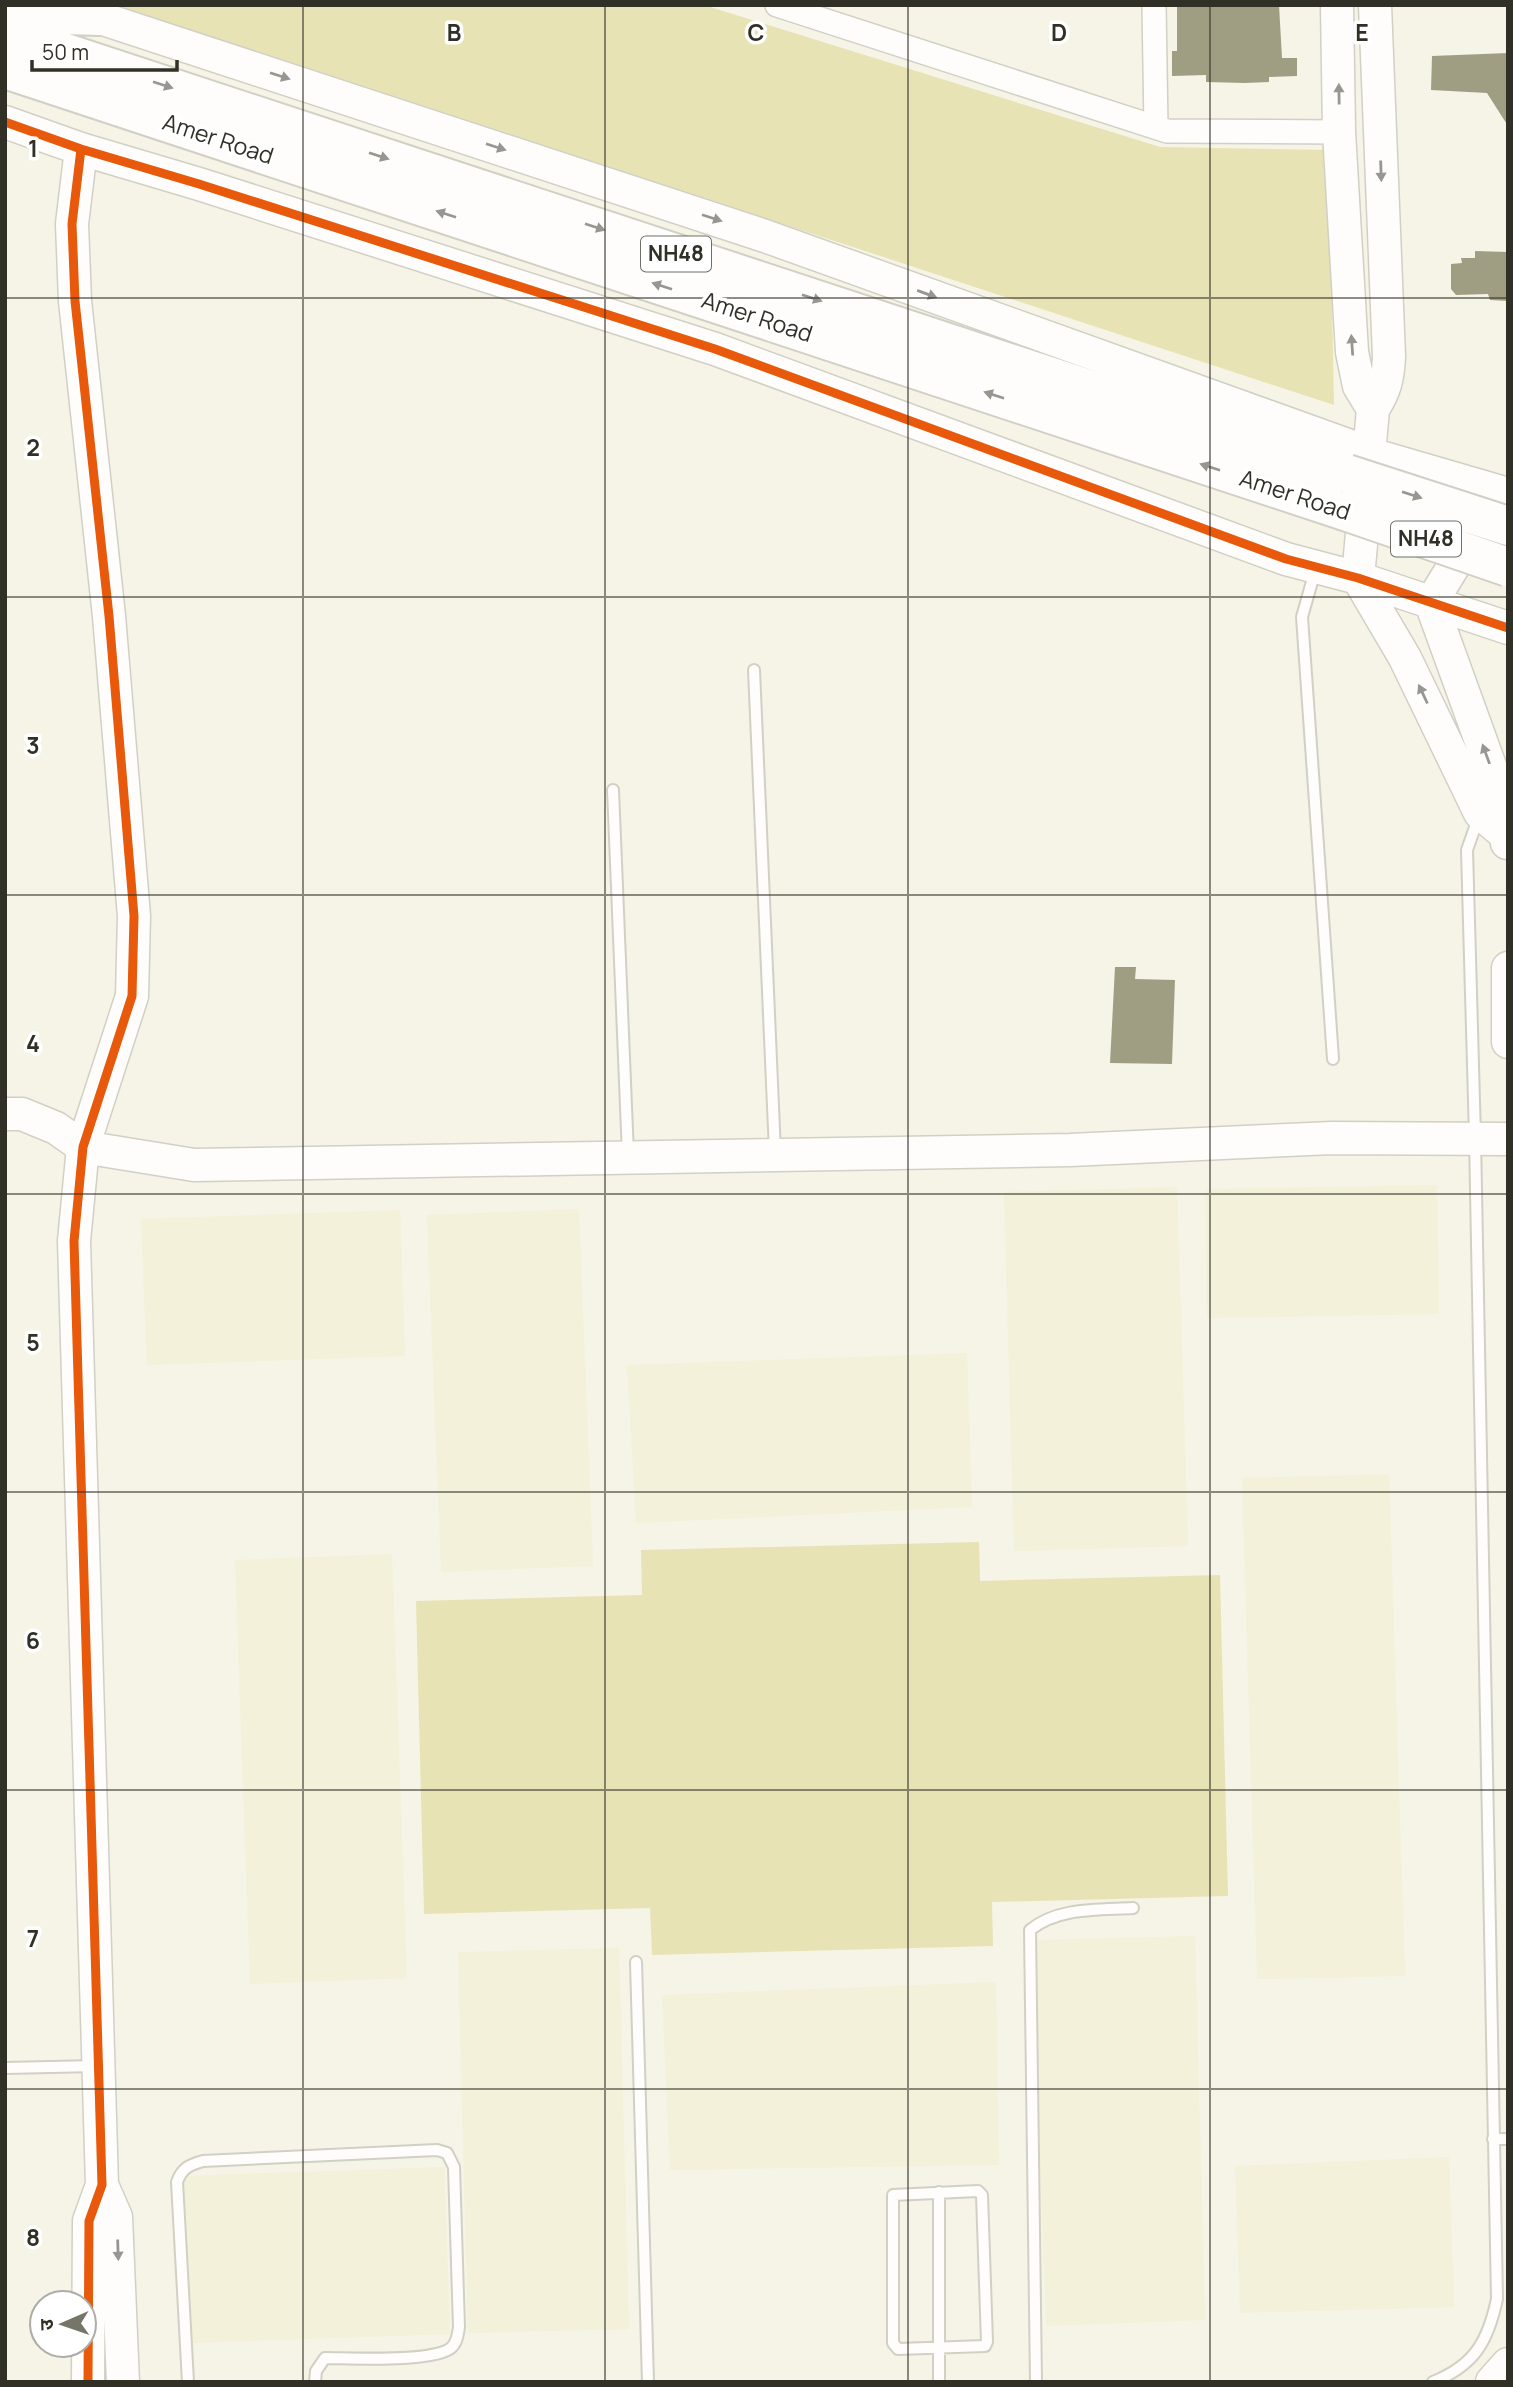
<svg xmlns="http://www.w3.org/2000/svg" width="1513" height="2387" viewBox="0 0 1513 2387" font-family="Manrope,'Noto Sans Devanagari',sans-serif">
  <rect width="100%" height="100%" fill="#f5f4e6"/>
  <path fill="#f3f1d9" d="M1437,1185L1439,1314L1207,1318L1205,1189Z
    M1177,1187L1188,1546L1014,1551L1004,1192Z
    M579,1209L593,1566L441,1572L427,1215Z
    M400,1210L405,1356L147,1365L141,1219Z
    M967,1353L972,1507L636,1523L627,1365Z
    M1389,1474L1405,1976L1257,1979L1242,1478Z
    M392,1554L407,1978L250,1984L235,1560Z
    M1195,1936L1205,2320L1046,2326L1032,1940Z
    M619,1948L629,2329L468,2333L458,1952Z
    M996,1982L999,2165L670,2170L662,1995Z
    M1449,2157L1454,2307L1240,2313L1235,2166Z
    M444,2167L450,2334L189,2343L182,2176Z"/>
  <path fill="#e7e3b5" d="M116,5H704L1160,147L1329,150L1334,405Z
    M979,1542L980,1581L1220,1575L1228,1896L992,1902L993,1946L652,1955L650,1908L424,1914L416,1601L642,1595L641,1550Z"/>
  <path fill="#a09e82" d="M1177,5H1279L1282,58H1297V76L1269,77V82L1245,83L1206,82V75L1172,76V51H1177Z
    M1508,53V126L1487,93L1431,90L1432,56Z
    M1475,251L1508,252V301L1490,300L1488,294L1456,295L1451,289V264L1462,263L1461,258H1475Z
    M1115,967H1136L1135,979L1175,980L1172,1064L1110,1063Z"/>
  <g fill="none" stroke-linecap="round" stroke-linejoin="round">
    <defs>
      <path id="lane" d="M1315,571L1302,617L1333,1059
        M754,670L775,1152
        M613,790L628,1155
        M636,1962L648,2382
        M5,2068L97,2066
        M1493,2139H1508
        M978,2191L982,2195L987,2342L985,2346L898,2349L893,2343V2195Z
        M939,2192V2382
        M188,2382L177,2182C182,2168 189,2165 203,2161L437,2150L447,2153L454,2167L459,2327C458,2334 457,2342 452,2347C436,2363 349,2358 325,2358L316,2371L315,2382
        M1036,2382L1030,1930C1058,1907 1099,1910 1133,1908
        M1433,2382C1475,2365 1488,2341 1497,2299L1475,1137L1467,850L1479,816"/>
      <path id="street" d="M777,5L1167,131L1339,132
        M1154,5L1156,127"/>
      <path id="secondary" d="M1337,5L1339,132L1352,352L1359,386L1373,409
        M1375,5L1389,357C1388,378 1385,391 1373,409L1358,578L1405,658L1480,813L1506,835
        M76,10L765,236L1381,457L1508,494
        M5,122L81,149L199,184L715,349L1286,559L1358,578L1508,628
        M81,149L72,224L75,301L109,616L134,916L132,996L83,1147L74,1241L102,2185L89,2221L88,2382
        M1475,531L1431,603L1494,777L1507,843
        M1508,968V1042
        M5,1114H22L56,1128L83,1147L194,1165L1070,1150L1332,1138L1508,1139
        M102,2185L116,2217L123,2382
        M1492,2382L1508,2364"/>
      <path id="highway" d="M5,13L99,16
        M5,33L1347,474
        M5,69L1345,511"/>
    </defs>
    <use href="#lane" stroke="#d1d0c5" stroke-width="14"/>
    <use href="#street" stroke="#d1d0c5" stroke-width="26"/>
    <use href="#secondary" stroke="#d1d0c5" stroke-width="35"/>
    <use href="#highway" stroke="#d1d0c5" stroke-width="42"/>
    <use href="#lane" stroke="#fefdfb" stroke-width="10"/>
    <use href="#street" stroke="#fefdfb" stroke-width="23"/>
    <use href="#secondary" stroke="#fefdfb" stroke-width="32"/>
    <use href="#highway" stroke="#fefdfb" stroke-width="38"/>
    <defs>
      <path id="highway-bridge" d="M1347,474L1508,526
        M1345,511L1508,567"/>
    </defs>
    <use href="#highway-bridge" stroke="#d1d0c5" stroke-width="42" stroke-linecap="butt"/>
    <use href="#highway-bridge" stroke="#fefdfb" stroke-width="38"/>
    <defs>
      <path id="cycleway" d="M5,122L81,149L199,184L715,349L1286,559L1358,578L1508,628
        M81,149L72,224L75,301L109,616L134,916L132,996L83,1147L74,1241L102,2185L89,2221L88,2382"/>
    </defs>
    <use href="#cycleway" stroke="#fff" stroke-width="13"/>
    <use href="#cycleway" stroke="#e8590c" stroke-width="9"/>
  </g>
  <defs><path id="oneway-solid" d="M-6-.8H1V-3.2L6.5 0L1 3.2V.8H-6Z" transform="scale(1.75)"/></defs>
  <g fill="#989691">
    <use href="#oneway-solid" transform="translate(280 76) rotate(18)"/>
    <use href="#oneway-solid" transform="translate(163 85) rotate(18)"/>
    <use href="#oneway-solid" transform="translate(1339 94) rotate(-91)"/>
    <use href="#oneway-solid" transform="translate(496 147) rotate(18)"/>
    <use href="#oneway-solid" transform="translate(379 156) rotate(18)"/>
    <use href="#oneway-solid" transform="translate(1381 171) rotate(88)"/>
    <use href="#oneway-solid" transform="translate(446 214) rotate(-162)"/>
    <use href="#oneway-solid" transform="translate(712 218) rotate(18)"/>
    <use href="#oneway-solid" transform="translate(595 227) rotate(18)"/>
    <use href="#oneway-solid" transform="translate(662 286) rotate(-162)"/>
    <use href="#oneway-solid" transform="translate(927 294) rotate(20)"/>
    <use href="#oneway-solid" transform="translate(812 298) rotate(18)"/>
    <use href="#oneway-solid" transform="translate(1352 345) rotate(-94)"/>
    <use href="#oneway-solid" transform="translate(994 395) rotate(-162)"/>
    <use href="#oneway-solid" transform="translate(1210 467) rotate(-162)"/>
    <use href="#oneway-solid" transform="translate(1412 495) rotate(18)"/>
    <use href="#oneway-solid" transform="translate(1423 694) rotate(-115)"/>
    <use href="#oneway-solid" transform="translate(1486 754) rotate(-110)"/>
    <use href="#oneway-solid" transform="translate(118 2250) rotate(88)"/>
  </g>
  <path fill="none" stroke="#313027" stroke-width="2" stroke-opacity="0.55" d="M303,5V2382M605,5V2382M908,5V2382M1210,5V2382M5,298H1508M5,597H1508M5,895H1508M5,1194H1508M5,1492H1508M5,1790H1508M5,2089H1508"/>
  <g text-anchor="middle" stroke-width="7" stroke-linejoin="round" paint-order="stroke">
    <g fill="#fff" stroke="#6f6e68" stroke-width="2">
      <rect x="641" y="236.5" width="70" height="35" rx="5"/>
      <rect x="1391" y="521.5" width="70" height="35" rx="5"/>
    </g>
    <g font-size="21" font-weight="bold" fill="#313027">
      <text x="676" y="261">NH48</text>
      <text x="1426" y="546">NH48</text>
    </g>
    <g font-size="23" fill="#313027" stroke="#fff">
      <text transform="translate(218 139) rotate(18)" y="8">Amer Road</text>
      <text transform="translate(757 317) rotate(18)" y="8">Amer Road</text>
      <text transform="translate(1295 495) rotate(18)" y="8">Amer Road</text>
    </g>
  </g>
  <g font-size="23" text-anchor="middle" font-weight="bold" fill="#313027" stroke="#fff" stroke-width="7" stroke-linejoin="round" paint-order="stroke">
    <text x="454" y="41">B</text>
    <text x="756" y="41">C</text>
    <text x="1059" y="41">D</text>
    <text x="1362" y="41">E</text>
    <text x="33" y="157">1</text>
    <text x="33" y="456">2</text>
    <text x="33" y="754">3</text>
    <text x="33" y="1052">4</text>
    <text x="33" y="1351">5</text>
    <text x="33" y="1649">6</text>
    <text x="33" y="1947">7</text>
    <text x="33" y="2246">8</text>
  </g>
  <rect width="1513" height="2387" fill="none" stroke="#313027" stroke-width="14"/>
  <g transform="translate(63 2324) rotate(268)"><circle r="33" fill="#ffffff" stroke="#adaca9" stroke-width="2"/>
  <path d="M0-5L12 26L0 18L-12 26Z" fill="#76756a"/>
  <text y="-10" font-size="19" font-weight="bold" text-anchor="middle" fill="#313027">उ</text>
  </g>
  <path d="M32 60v10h145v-10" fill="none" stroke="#313027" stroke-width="3.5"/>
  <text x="42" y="60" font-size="21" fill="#313027" stroke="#ffffff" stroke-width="5" paint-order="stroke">50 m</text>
</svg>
